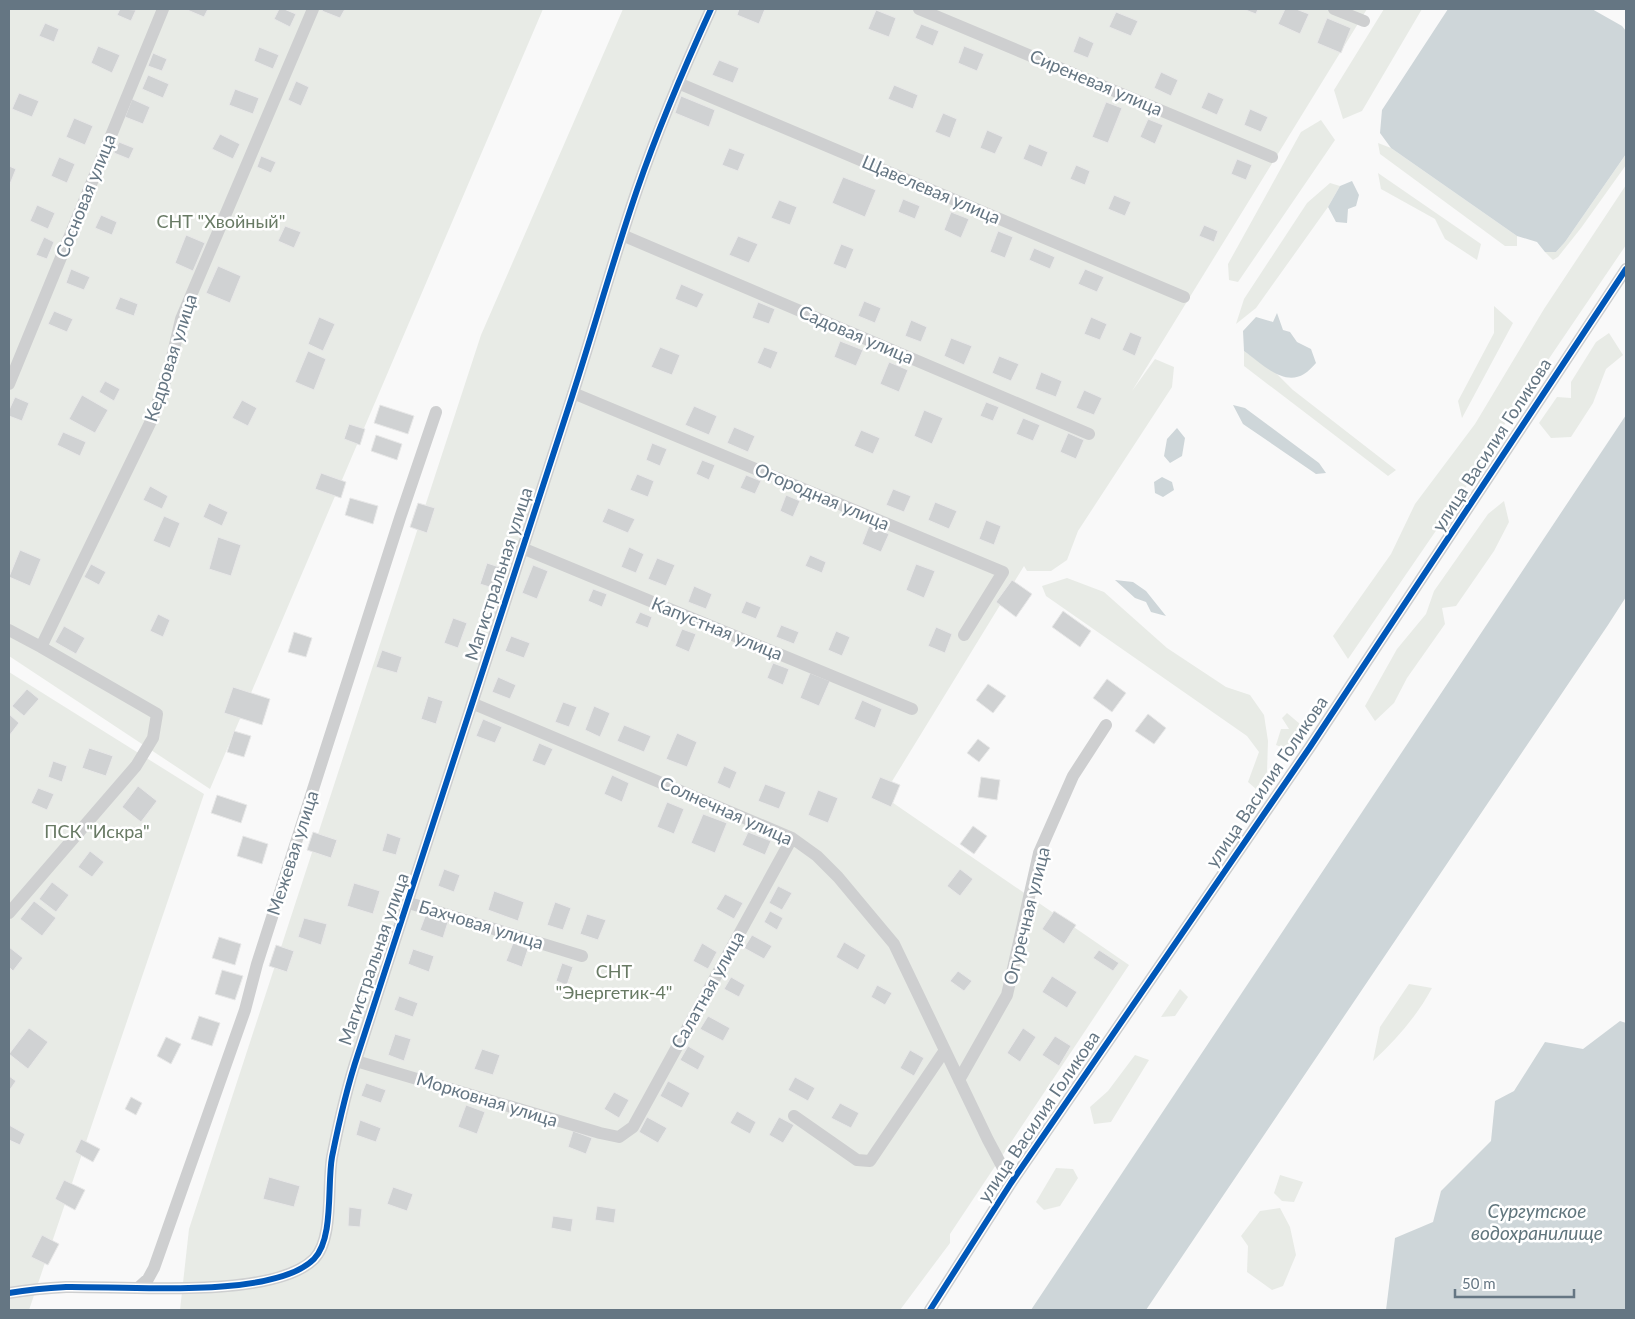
<svg xmlns="http://www.w3.org/2000/svg" width="1635" height="1319" viewBox="0 0 1635 1319" font-family="Lato,sans-serif">
  <rect width="100%" height="100%" fill="#f9f9f9"/>
  <path fill="#e8ebe6" d="M9,9H543L210,789L9,656Z
    M623,9H1367L1132,391L1155,359L1174,367L1172,387L1078,531L1067,560L1051,571H1027L1024,566L883,796L1129,965L950,1234V1243L900,1310H180L189,1229L481,335Z
    M1384,9H1422L1362,111L1343,119L1334,90Z
    M1321,120L1335,140L1238,282L1229,280L1228,264L1301,132Z
    M1378,143L1391,148L1517,236V246H1505L1380,154Z
    M1626,154V165L1581,228L1558,257L1553,260L1545,252H1556L1565,242Z
    M1378,173L1481,244L1477,260L1445,239L1435,219L1381,189Z
    M1330,183L1340,186L1328,207L1256,308L1236,324L1244,299L1307,203Z
    M1626,185V245L1500,431L1491,441L1481,465L1348,659L1333,636L1391,554L1415,504L1475,424L1544,309Z
    M1494,306L1513,323L1462,418L1458,401L1494,333Z
    M1609,333L1623,355L1606,369L1593,403L1571,437L1551,438L1539,423L1557,397L1571,398V382L1596,342Z
    M1244,351L1278,375L1293,390L1396,470L1388,476L1244,366Z
    M1504,501L1509,522L1494,551L1456,606L1442,608L1445,624L1407,678L1394,703L1375,721L1365,706L1397,649L1426,614L1434,591L1488,514Z
    M1067,578L1104,592L1167,648L1226,687L1250,695L1264,715L1268,741L1267,772L1256,789L1248,782L1259,752L1247,736L1046,596L1042,586Z
    M9,672L204,794L29,1310H9Z
    M1287,713L1300,724L1299,735L1286,749L1276,745L1281,729H1289L1282,718Z
    M1409,984L1432,988C1417,1016 1396,1040 1373,1061L1380,1027Z
    M1180,989L1188,997L1175,1016L1161,1017Z
    M1135,1055L1149,1060L1111,1122L1094,1124L1090,1107L1108,1091Z
    M1056,1168L1073,1169L1078,1178L1060,1206L1044,1210L1036,1202Z
    M1280,1175L1303,1182L1294,1202L1282,1201L1274,1193Z
    M1280,1208L1290,1227L1296,1255L1283,1286L1272,1290L1247,1272L1248,1246L1241,1236L1260,1211Z"/>
  <path fill="#ced6d9" d="M1448,9H1592L1622,26L1626,31V154L1565,242L1556,252H1545L1537,242L1517,236L1391,148L1380,133L1382,110Z
    M1352,181L1359,195L1356,206L1348,209L1347,223L1336,222L1328,207L1340,186Z
    M1277,313L1283,330L1290,332L1297,342L1311,349L1316,363C1312,367 1308,372 1304,374C1283,387 1260,362 1244,351L1243,331L1256,317L1273,322Z
    M1233,405L1245,408L1319,463L1326,473L1316,474L1243,424Z
    M1626,415V597L1608,625L1146,1310H1031Z
    M1177,428L1185,438L1182,456L1170,463L1164,456L1167,439Z
    M1162,477L1172,482L1174,490L1163,497L1155,493L1154,482Z
    M1115,580L1133,582L1146,591L1166,616L1151,612L1146,602L1135,598Z
    M1620,1021L1626,1023V1310H1386L1395,1238L1433,1222L1441,1191L1491,1141L1495,1101L1514,1091L1545,1042L1583,1049Z"/>
  <path fill="#d0d2d3" stroke="#e8e8e8" d="M120,9L136,10L131,21L117,15Z
    M185,9H208L204,17Z
    M279,9H284L296,14L290,27L274,19Z
    M323,9H345L340,18L322,11Z
    M739,9H765L759,24L737,15Z
    M1243,9H1258L1256,14Z
    M1285,9H1296L1309,14L1300,34L1278,24Z
    M876,10L896,18L889,37L868,29Z
    M1116,12L1138,21L1131,36L1109,27Z
    M1327,18L1351,28L1341,53L1317,43Z
    M45,23L59,29L54,42L39,36Z
    M921,24L939,31L933,46L915,38Z
    M1079,36L1094,43L1088,58L1073,52Z
    M98,46L120,55L112,73L91,63Z
    M964,46L984,54L977,71L958,63Z
    M259,47L279,55L273,69L254,61Z
    M153,53L167,59L162,71L148,66Z
    M719,60L739,68L733,83L712,75Z
    M1161,72L1178,80L1171,96L1154,88Z
    M148,75L169,84L163,98L142,89Z
    M296,81L309,87L301,106L288,100Z
    M894,85L918,95L913,109L888,99Z
    M235,89L259,98L253,114L229,105Z
    M1208,92L1224,99L1217,115L1201,108Z
    M19,93L39,101L32,117L12,109Z
    M681,96L715,110L709,127L675,113Z
    M132,99L150,107L143,124L125,117Z
    M1106,102L1122,108L1108,143L1092,137Z
    M1250,109L1268,117L1261,132L1244,125Z
    M943,113L957,119L950,138L935,132Z
    M74,118L93,126L85,145L66,137Z
    M1148,119L1163,125L1155,144L1140,137Z
    M987,130L1003,137L995,154L980,148Z
    M220,134L240,144L233,159L212,149Z
    M119,142L134,148L129,159L114,153Z
    M1029,144L1048,152L1042,167L1023,159Z
    M729,148L745,154L738,171L722,165Z
    M261,156L276,162L271,173L257,167Z
    M59,157L75,164L67,183L51,176Z
    M1237,159L1252,165L1246,180L1231,174Z
    M1076,165L1090,171L1085,185L1070,179Z
    M9,166L16,169L10,184H9Z
    M843,177L876,190L865,217L832,203Z
    M1114,195L1131,202L1125,216L1108,209Z
    M903,199L920,206L915,219L898,212Z
    M779,200L797,207L790,225L771,218Z
    M37,205L55,213L48,229L30,221Z
    M951,212L969,219L961,238L944,230Z
    M101,215L117,222L112,235L95,228Z
    M1204,225L1218,231L1214,242L1199,236Z
    M285,226L301,232L294,248L278,241Z
    M998,231L1013,237L1005,258L990,252Z
    M186,235L205,243L193,271L175,263Z
    M738,236L758,244L749,263L729,255Z
    M44,237L54,242L47,259L36,255Z
    M841,244L854,249L846,269L833,264Z
    M1034,248L1055,257L1050,269L1029,260Z
    M218,266L241,276L230,303L206,293Z
    M71,269L90,277L84,290L66,283Z
    M1085,269L1104,277L1097,292L1078,284Z
    M681,284L704,294L697,308L675,299Z
    M120,297L138,304L134,316L115,309Z
    M864,301L881,308L875,323L858,316Z
    M758,302L775,309L769,324L752,318Z
    M54,311L73,319L67,332L48,324Z
    M319,317L335,324L323,351L308,344Z
    M1091,317L1107,324L1100,340L1084,334Z
    M911,320L927,327L921,342L905,336Z
    M1130,332L1142,337L1135,356L1122,350Z
    M951,338L972,346L964,365L944,356Z
    M840,341L863,350L856,366L834,357Z
    M660,347L680,355L672,375L651,367Z
    M764,347L778,352L771,369L757,363Z
    M308,351L326,359L314,390L295,382Z
    M999,356L1019,364L1011,381L992,373Z
    M889,362L908,370L899,392L880,384Z
    M1041,372L1062,381L1056,397L1035,389Z
    M105,381L120,389L114,401L99,392Z
    M1084,390L1102,398L1094,415L1076,408Z
    M82,395L108,410L95,433L69,419Z
    M15,397L29,403L22,421L9,416V410Z
    M242,400L257,408L248,426L232,418Z
    M986,402L999,407L993,421L980,416Z
    M380,405L414,416L408,434L374,423Z
    M694,406L717,416L709,435L685,425Z
    M924,410L943,418L932,444L914,436Z
    M1023,418L1040,425L1033,441L1016,434Z
    M349,424L365,429L360,445L344,439Z
    M734,427L755,436L748,452L727,443Z
    M861,430L880,438L873,454L854,446Z
    M63,432L86,442L80,456L57,445Z
    M1068,433L1084,440L1076,459L1060,452Z
    M376,435L402,444L397,460L371,451Z
    M652,443L667,449L660,466L646,460Z
    M702,460L715,465L709,480L696,474Z
    M321,473L346,482L341,498L315,489Z
    M637,474L654,481L648,497L630,490Z
    M746,475L761,481L755,494L740,488Z
    M150,486L168,496L162,509L143,500Z
    M893,489L911,496L904,512L886,505Z
    M786,495L800,501L793,517L780,511Z
    M350,498L378,506L373,524L345,515Z
    M935,502L957,511L949,529L928,520Z
    M209,503L228,512L222,526L203,517Z
    M418,503L435,508L427,533L410,527Z
    M608,508L635,519L628,533L602,522Z
    M164,516L180,523L170,548L153,541Z
    M986,520L1001,526L994,545L979,539Z
    M869,526L889,534L881,552L862,544Z
    M218,537L241,545L231,576L209,569Z
    M629,547L644,554L636,573L621,567Z
    M20,550L41,559L30,586L9,577Z
    M810,555L826,562L822,573L805,566Z
    M657,558L675,565L666,586L648,579Z
    M487,563L502,568L496,589L480,584Z
    M91,564L106,572L99,585L84,577Z
    M916,564L935,571L924,598L906,590Z
    M533,565L548,571L537,599L522,593Z
    M1012,580L1032,594L1016,617L996,602Z
    M694,586L712,594L706,609L688,602Z
    M593,589L607,594L602,607L588,601Z
    M746,601L761,607L756,619L741,613Z
    M1063,611L1091,631L1080,647L1052,627Z
    M640,612L652,617L648,628L635,623Z
    M158,614L170,620L163,637L150,631Z
    M453,618L467,623L458,648L444,643Z
    M781,625L799,632L794,644L776,637Z
    M64,626L85,638L76,654L55,642Z
    M936,627L952,634L945,653L928,646Z
    M682,629L696,634L689,652L675,646Z
    M836,631L850,637L842,656L828,650Z
    M294,632L312,638L306,657L288,652Z
    M511,636L530,643L524,658L505,651Z
    M382,650L402,657L397,673L376,667Z
    M773,663L789,669L783,685L767,678Z
    M810,673L830,681L819,706L800,698Z
    M498,677L516,685L510,699L492,692Z
    M1107,679L1126,693L1112,712L1093,698Z
    M988,684L1006,696L993,713L976,700Z
    M233,687L270,699L262,725L224,713Z
    M27,689L39,699L24,716L12,706Z
    M428,696L443,701L436,724L421,719Z
    M862,700L882,709L875,728L854,719Z
    M563,702L577,707L569,727L555,722Z
    M594,706L610,713L600,737L585,730Z
    M9,714L19,723L9,736Z
    M1148,714L1166,728L1154,744L1135,731Z
    M483,719L502,727L495,743L476,736Z
    M624,725L651,736L644,752L617,741Z
    M234,731L251,736L244,757L227,752Z
    M677,733L697,742L687,767L666,759Z
    M978,739L990,748L979,762L967,753Z
    M539,743L553,749L545,766L532,761Z
    M89,748L113,756L106,776L82,768Z
    M53,761L67,766L62,782L48,777Z
    M724,766L737,772L730,789L717,783Z
    M612,775L629,783L622,802L604,794Z
    M880,777L900,785L891,807L871,798Z
    M981,777L1000,780L997,800L978,797Z
    M765,784L786,792L779,809L758,801Z
    M138,786L157,801L141,822L122,807Z
    M38,788L54,794L47,810L31,803Z
    M818,790L838,798L828,823L808,815Z
    M217,795L247,805L241,823L211,813Z
    M667,802L684,809L674,834L657,827Z
    M703,814L727,823L715,853L691,843Z
    M973,826L987,836L974,854L960,844Z
    M313,832L337,840L331,858L307,850Z
    M748,832L771,841L765,855L742,845Z
    M387,833L401,838L396,855L382,851Z
    M243,836L268,844L262,864L237,856Z
    M90,851L104,862L92,877L78,867Z
    M444,869L460,875L454,892L438,886Z
    M960,869L973,879L960,896L947,886Z
    M52,882L69,895L56,912L39,899Z
    M354,883L380,891L373,914L347,906Z
    M778,886L792,893L782,910L769,903Z
    M494,891L524,902L518,921L488,910Z
    M725,894L743,903L734,919L716,909Z
    M34,901L56,918L42,936L20,919Z
    M555,902L571,908L563,930L547,925Z
    M770,911L783,918L777,930L764,922Z
    M1054,911L1076,925L1064,944L1042,929Z
    M426,914L448,922L443,938L420,930Z
    M587,914L606,920L598,940L580,934Z
    M304,918L327,924L321,945L298,937Z
    M752,935L772,946L764,959L744,948Z
    M219,937L241,944L235,965L212,958Z
    M844,942L866,955L858,970L836,957Z
    M513,943L528,949L522,967L506,961Z
    M702,943L717,952L708,969L693,961Z
    M276,945L294,951L287,972L269,966Z
    M9,947L23,958L13,971L9,967Z
    M413,949L434,956L429,972L408,964Z
    M1099,950L1119,963L1113,971L1093,958Z
    M562,963L573,967L567,985L556,981Z
    M222,970L243,976L235,1000L215,994Z
    M958,971L972,981L964,991L950,981Z
    M1052,976L1077,992L1067,1008L1042,992Z
    M731,977L745,985L739,997L724,989Z
    M877,985L892,993L885,1005L871,997Z
    M399,996L418,1003L413,1017L394,1010Z
    M199,1016L220,1023L212,1046L191,1039Z
    M708,1016L730,1028L723,1041L700,1029Z
    M29,1028L48,1042L28,1069L9,1054Z
    M1023,1028L1036,1037L1020,1062L1007,1053Z
    M395,1034L411,1039L404,1061L388,1055Z
    M1055,1036L1071,1046L1059,1066L1042,1055Z
    M166,1037L181,1044L171,1064L157,1056Z
    M688,1046L705,1056L698,1070L680,1060Z
    M482,1049L500,1055L493,1075L474,1069Z
    M910,1050L924,1058L914,1076L900,1068Z
    M9,1076L16,1081L9,1091Z
    M795,1077L815,1088L808,1101L788,1090Z
    M668,1081L690,1093L682,1108L660,1096Z
    M366,1083L386,1090L381,1103L361,1096Z
    M614,1092L629,1100L619,1118L604,1109Z
    M131,1097L142,1103L136,1115L125,1109Z
    M840,1103L859,1113L851,1128L831,1118Z
    M466,1105L485,1112L477,1134L458,1127Z
    M737,1111L756,1122L750,1134L730,1123Z
    M647,1117L667,1128L658,1143L639,1132Z
    M779,1117L794,1125L783,1143L769,1135Z
    M360,1120L381,1128L376,1142L356,1135Z
    M9,1125L25,1134L20,1145L9,1140Z
    M573,1131L592,1138L586,1154L568,1147Z
    M81,1139L100,1149L93,1162L75,1152Z
    M269,1177L300,1186L294,1207L263,1199Z
    M64,1180L85,1190L75,1210L55,1199Z
    M393,1187L413,1194L407,1211L387,1204Z
    M597,1206L616,1209L614,1223L595,1220Z
    M349,1207L362,1209L360,1227L348,1226Z
    M553,1216L573,1219L571,1232L551,1228Z
    M42,1235L59,1244L48,1265L31,1257Z"/>
  <g fill="none" stroke-linecap="round" stroke-linejoin="round">
    <path stroke="#cecfd0" stroke-width="12" d="M919,9L1272,157
      M1334,9L1364,21
      M678,83L1184,297
      M622,235L1089,434
      M9,384L163,9
      M573,393L1003,572L964,635
      M522,548L912,709
      M9,630L41,647L157,714L153,738L136,766L9,913
      M41,647L152,419L170,366L181,319L313,9
      M474,704L792,838L817,856L838,877L894,944L988,1140L1011,1183
      M409,903L582,956
      M356,1061L600,1133L619,1137L633,1127L792,838
      M959,1080L1007,995L1039,853L1073,776L1106,725
      M794,1116L857,1160L870,1161L945,1050
      M138,1288L148,1279L154,1268L245,1010L257,964L400,518L436,412
      M9,1293C27,1290 47,1288 66,1287C123,1286 273,1300 314,1259C334,1239 327,1185 332,1157C339,1122 347,1087 358,1054C430,839 497,623 568,409C592,336 612,263 637,190C658,129 684,68 711,9
      M930,1310L1011,1183L1310,747L1626,269"/>
    <defs>
      <path id="cycleway" d="M9,1293C27,1290 47,1288 66,1287C123,1286 273,1300 314,1259C334,1239 327,1185 332,1157C339,1122 347,1087 358,1054C430,839 497,623 568,409C592,336 612,263 637,190C658,129 684,68 711,9
        M930,1310L1011,1183L1310,747L1626,269"/>
    </defs>
    <use href="#cycleway" stroke="#fff" stroke-width="9"/>
    <use href="#cycleway" stroke="#0057b8" stroke-width="6"/>
  </g>
  <g text-anchor="middle" stroke-width="5" stroke-linejoin="round" paint-order="stroke">
    <g font-size="18" fill="#657683" stroke="#fff">
      <text transform="translate(1096 83) rotate(23)" y="6">Сиреневая улица</text>
      <text transform="translate(931 190) rotate(23)" y="6">Щавелевая улица</text>
      <text transform="translate(86 196) rotate(-68)" y="6">Сосновая улица</text>
      <text transform="translate(856 335) rotate(23)" y="6">Садовая улица</text>
      <text transform="translate(171 358) rotate(-72)" y="6">Кедровая улица</text>
      <text transform="translate(1492 445) rotate(-57)" y="6">улица Василия Голикова</text>
      <text transform="translate(822 497) rotate(23)" y="6">Огородная улица</text>
      <text transform="translate(499 574) rotate(-72)" y="6">Магистральная улица</text>
      <text transform="translate(717 629) rotate(22)" y="6">Капустная улица</text>
      <text transform="translate(1267 782) rotate(-56)" y="6">улица Василия Голикова</text>
      <text transform="translate(726 811) rotate(24)" y="6">Солнечная улица</text>
      <text transform="translate(293 853) rotate(-72)" y="6">Межевая улица</text>
      <text transform="translate(1027 916) rotate(-76)" y="6">Огуречная улица</text>
      <text transform="translate(481 925) rotate(17)" y="6">Бахчовая улица</text>
      <text transform="translate(374 959) rotate(-71)" y="6">Магистральная улица</text>
      <text transform="translate(708 990) rotate(-61)" y="6">Салатная улица</text>
      <text transform="translate(487 1100) rotate(17)" y="6">Морковная улица</text>
      <text transform="translate(1039 1117) rotate(-56)" y="6">улица Василия Голикова</text>
    </g>
    <g font-size="18" fill="#687a64" stroke="#fff">
      <text x="221" y="228">СНТ "Хвойный"</text>
      <text x="97" y="838">ПСК "Искра"</text>
      <text x="614" y="978">СНТ<tspan x="614" dy="21">"Энергетик-4"</tspan></text>
    </g>
    <g font-size="19" font-style="italic" fill="#60757c" stroke="#fff">
      <text x="1537" y="1218">Сургутское<tspan x="1537" dy="22">водохранилище</tspan></text>
    </g>
  </g>
  <rect width="1635" height="1319" fill="none" stroke="#657683" stroke-width="20"/>
  <path d="M1455 1289v8h119v-8" fill="none" stroke="#657683" stroke-width="2.5"/>
  <text x="1462" y="1289" font-size="15" fill="#657683" stroke="#ffffff" stroke-width="4" paint-order="stroke">50 m</text>
</svg>
